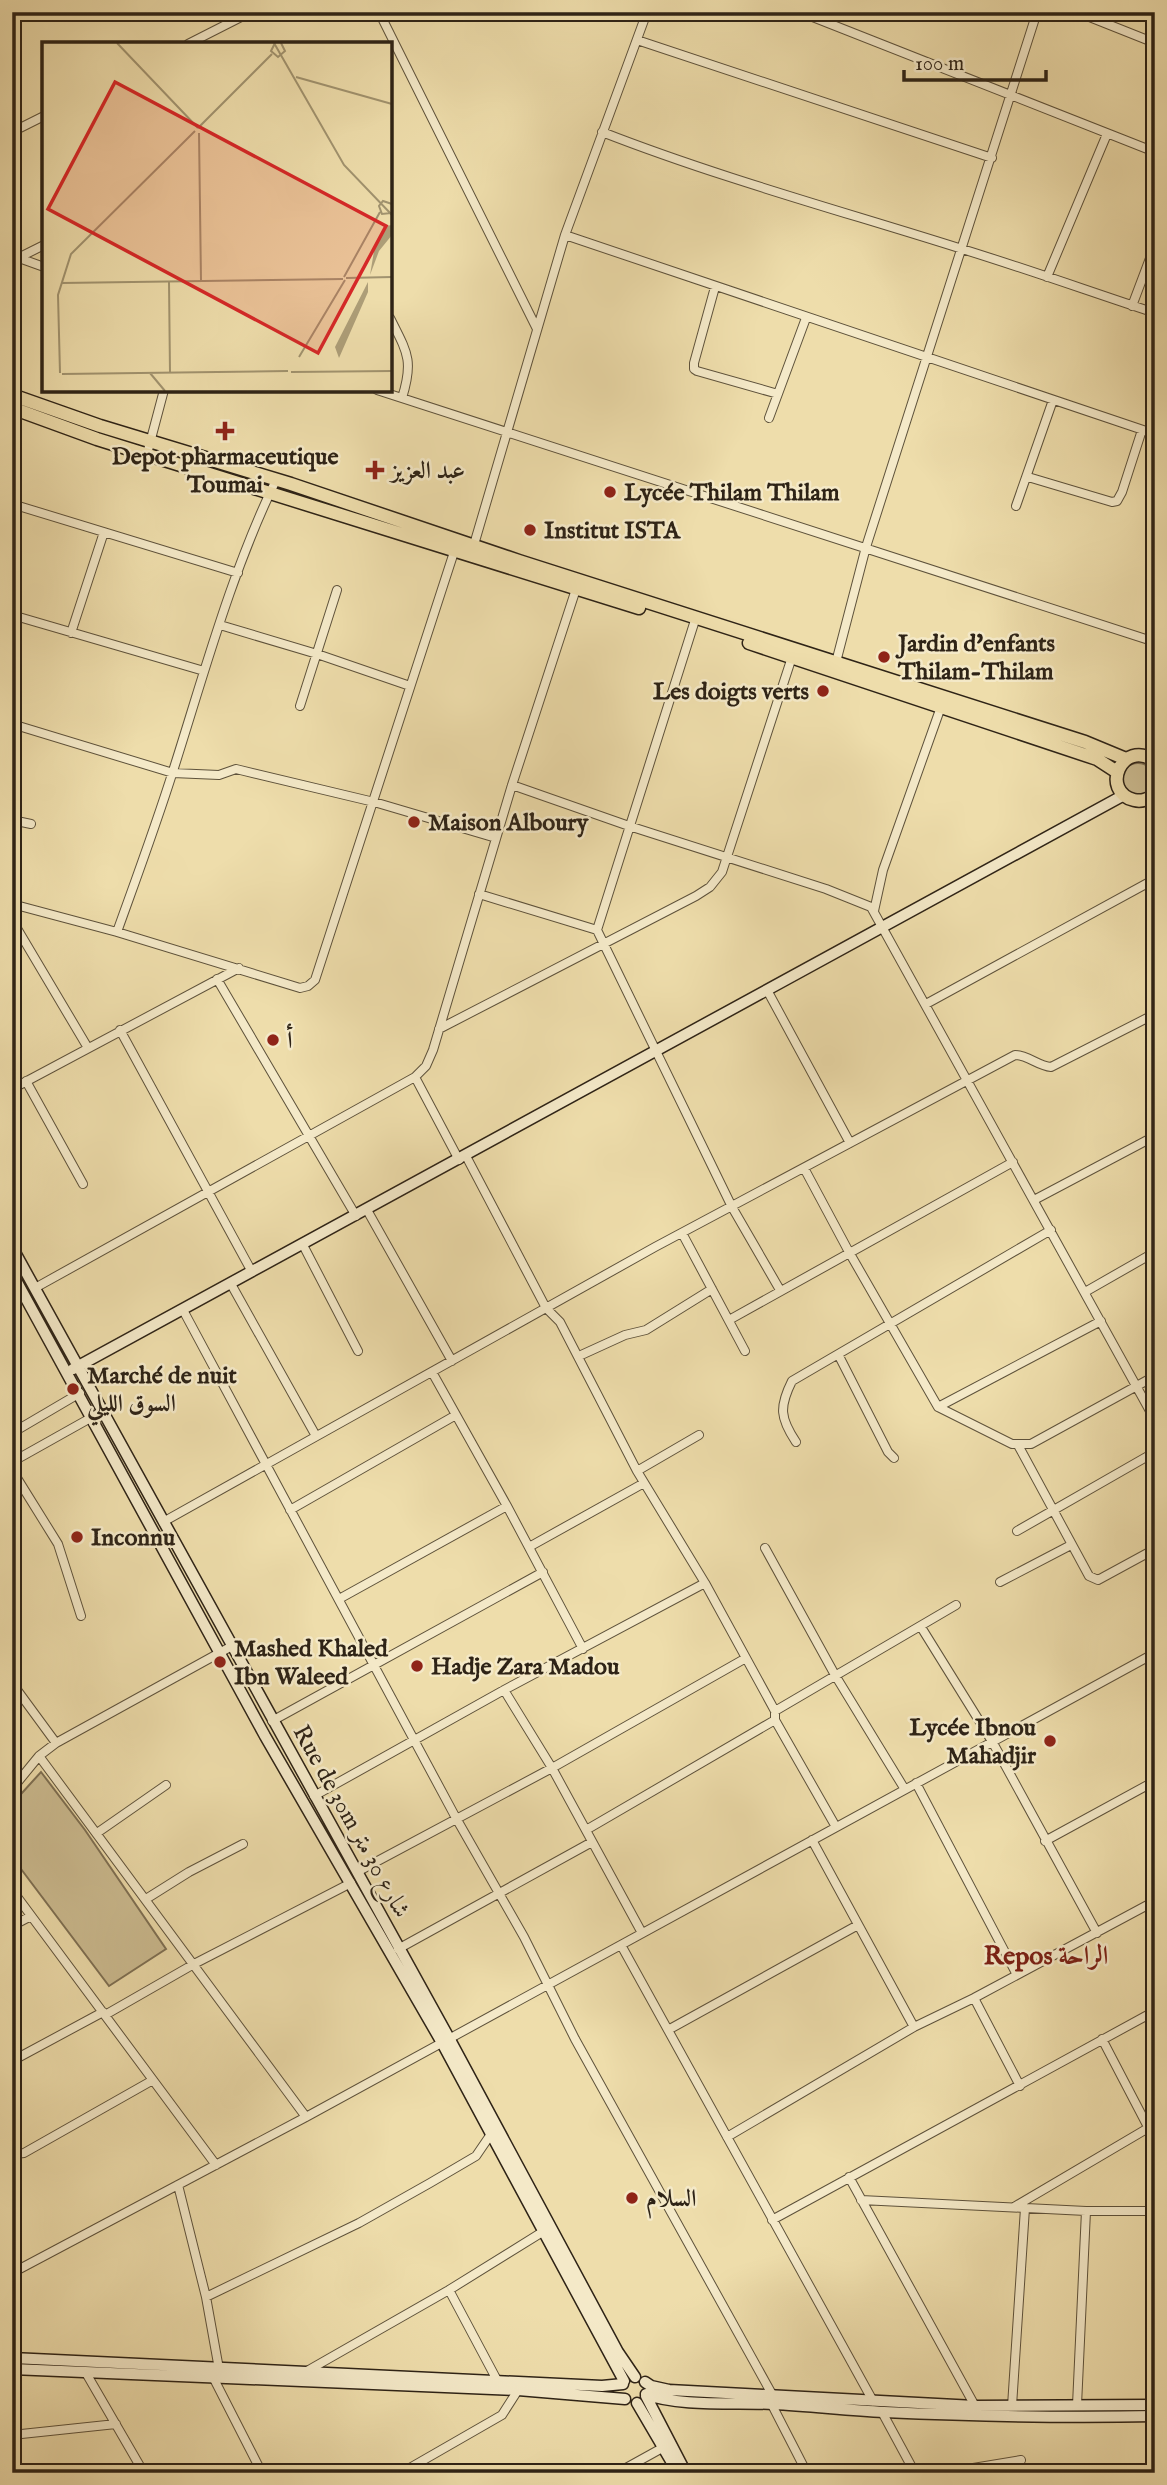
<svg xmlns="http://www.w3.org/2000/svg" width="1167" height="2485" viewBox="0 0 1167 2485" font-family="'IM FELL English',Amiri,serif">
  <rect width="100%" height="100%" fill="#eeddab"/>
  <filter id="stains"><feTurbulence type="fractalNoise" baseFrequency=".00286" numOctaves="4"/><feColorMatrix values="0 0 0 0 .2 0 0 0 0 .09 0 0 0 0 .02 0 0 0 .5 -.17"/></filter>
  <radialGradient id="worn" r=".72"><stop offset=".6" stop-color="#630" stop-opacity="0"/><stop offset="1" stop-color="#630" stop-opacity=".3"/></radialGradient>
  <path fill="#cdbd92" stroke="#7e7054" stroke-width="2" d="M1122 779a16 16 0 1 1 32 0a16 16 0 1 1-32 0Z
    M41,1772L85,1830L166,1949L109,1986L12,1857V1804Z"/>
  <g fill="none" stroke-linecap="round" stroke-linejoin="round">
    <defs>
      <path id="street" d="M379,12L537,329
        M800,12L1155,152
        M1077,12L1155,43
        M528,17L539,12
        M637,40L992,158
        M188,44L251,12
        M12,132L44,116
        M602,132C720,178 842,211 962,249C1027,269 1091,292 1155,313
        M565,235L1155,434
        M19,258L44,267
        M12,261L44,245
        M1047,277L1107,134
        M715,287L694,363V369L697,371L778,394
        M1132,306L1155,245
        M390,318C407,352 414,360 402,398
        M377,390L1155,642
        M769,418L806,318
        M147,454L164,390
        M1028,477L1112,502L1117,501L1122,492L1142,430
        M12,504L238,573
        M1016,506L1053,400
        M473,548L565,235L647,12
        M12,615L204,671
        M696,617L597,930L732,1207L780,1290
        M220,625L317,654L410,686
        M71,633L104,532
        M835,666L866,547L1037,12
        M300,706L337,590
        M12,724L173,773L219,775L236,769L374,802L496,838
        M512,785L629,826L826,889L871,907L1155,1420
        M1149,799L1155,810
        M12,820L31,824
        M479,894L597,930
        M12,904L117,932L300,988L308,986L315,980L455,549
        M874,911L883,870L942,704
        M12,920L88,1048
        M117,932C136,879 156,825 173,771C204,674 231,573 276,480
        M217,979L356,1216
        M767,990L850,1143
        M926,1004L1155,879
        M439,1029L696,896L710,887L722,872L792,657
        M120,1030L252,1272
        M12,1076L18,1086
        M415,1077L459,1160
        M26,1081L83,1184
        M12,1089L239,968
        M466,1156L546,1308L560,1322L637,1471L705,1583L775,1711V1720L836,1827
        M804,1168L849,1252L938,1407L1012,1444H1031L1155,1376
        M1034,1200L1155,1136
        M367,1210L452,1361
        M682,1233L745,1351
        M303,1245L358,1351
        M231,1284L316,1436
        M35,1288L415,1077L426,1066L433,1050L512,785L577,586
        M1085,1292L1155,1252
        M183,1310L456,1818L524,1937L575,2039L773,2396
        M729,1320L1013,1162
        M579,1356L625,1335L646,1330L712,1289
        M839,1356L888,1452L894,1458
        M432,1372L507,1506L583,1649
        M938,1407L1101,1321
        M12,1433L80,1393
        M796,1442C780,1418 779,1407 792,1381L1051,1230
        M1018,1445L1089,1576L1098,1580L1155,1549
        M12,1462L103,1411
        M12,1470L58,1544L81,1616
        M637,1471L699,1435
        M290,1510L456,1415
        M163,1522L655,1247L1015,1055C1028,1055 1038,1066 1051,1067L1155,1014
        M1017,1531L1155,1452
        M529,1547L644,1483
        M765,1548L835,1675L904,1788
        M1000,1582L1071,1545
        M339,1599L507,1506
        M921,1627L993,1743L1097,1933
        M12,1683L56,1743
        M504,1690L552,1768L642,1933
        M775,1711L956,1605
        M272,1721L543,1572
        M39,1756L306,2117
        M916,1783L1017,1975
        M12,1789L39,1756L56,1743L232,1646
        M314,1796L504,1690L705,1583
        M586,1830L775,1720
        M97,1833L166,1785
        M812,1840L914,2027
        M1045,1841L1155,1781
        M357,1872L552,1768L746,1658
        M12,1890L216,2165
        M146,1899L189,1872L243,1844
        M12,1926L31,1916
        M621,1945L873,2401
        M398,1949L592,1842
        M974,1998L1020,2086
        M105,2015L194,1964L351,1883
        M668,2030L858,1925
        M1102,2039L1148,2127
        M12,2061L103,2012
        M727,2137L914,2027L974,1998L1155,1901
        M12,2151L16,2154L24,2153L153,2080
        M849,2177L975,2406
        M178,2185L206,2297L219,2369
        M861,2200L1086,2211H1155
        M1014,2207L1155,2124
        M772,2220L1155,2011
        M12,2273L306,2117L1155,1653
        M449,2290L498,2382
        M206,2297L359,2223L430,2183L476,2156L491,2134
        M307,2371L449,2290L544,2231
        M86,2373L144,2473
        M214,2379L262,2473
        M771,2403L807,2473
        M1077,2405L1086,2211
        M1012,2406L1025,2208
        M882,2412L915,2473
        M12,2435L116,2424
        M401,2473L502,2415L518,2390
        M617,2473L664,2447
        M943,2473L1021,2460"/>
      <path id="secondary" d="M12,1247L449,2038L618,2352L635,2377
        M12,1273L265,1736L441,2041L624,2381
        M73,1369L1124,795
        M12,2358L602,2386L623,2384
        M12,2369L518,2390L625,2399
        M645,2382L651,2386L669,2390L975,2406L1155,2405
        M646,2394C678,2407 738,2402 773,2404C810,2406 847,2410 884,2412C974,2416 1065,2418 1155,2416
        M646,2396L686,2473
        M637,2403L678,2473"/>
      <path id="primary" d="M12,395L100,426L291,484L519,561L1085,742L1126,759
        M12,408L97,439L639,608
        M749,643L1097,759L1117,772
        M1155,761C1121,738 1100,792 1134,800C1142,802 1148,799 1155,795"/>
    </defs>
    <use href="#street" stroke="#5e523b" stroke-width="10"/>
    <use href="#secondary" stroke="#2e2316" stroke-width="13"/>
    <use href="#primary" stroke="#2e2316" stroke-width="15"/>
    <use href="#street" stroke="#f4e9c8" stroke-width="8"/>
    <use href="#secondary" stroke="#f4e9c8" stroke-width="10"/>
    <use href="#primary" stroke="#eeddab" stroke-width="12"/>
  </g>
  <g fill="#8f2418" stroke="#f4e9c8" stroke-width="2.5">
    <path d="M221.5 420.5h7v7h7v7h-7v7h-7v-7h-7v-7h7z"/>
    <path d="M371.5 459.5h7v7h7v7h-7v7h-7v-7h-7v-7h7z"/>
    <circle cx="610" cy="492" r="7"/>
    <circle cx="530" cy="530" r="7"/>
    <circle cx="884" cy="657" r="7"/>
    <circle cx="823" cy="691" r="7"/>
    <circle cx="414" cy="822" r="7"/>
    <circle cx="273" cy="1040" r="7"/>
    <circle cx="73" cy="1389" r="7"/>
    <circle cx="77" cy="1537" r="7"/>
    <circle cx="220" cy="1662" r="7"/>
    <circle cx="417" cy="1666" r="7"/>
    <circle cx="1050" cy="1741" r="7"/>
    <circle cx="632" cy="2198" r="7"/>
  </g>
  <g text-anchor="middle" stroke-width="5" stroke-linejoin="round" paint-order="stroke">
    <g font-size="24" font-weight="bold" fill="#2e2316" stroke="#f4e9c8" text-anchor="start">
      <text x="225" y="464" text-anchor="middle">Depot pharmaceutique<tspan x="225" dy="28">Toumai</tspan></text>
      <text x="391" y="478">عبد العزيز</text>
      <text x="624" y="500">Lycée Thilam Thilam</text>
      <text x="544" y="538">Institut ISTA</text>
      <text x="898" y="651">Jardin d'enfants<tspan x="898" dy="28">Thilam-Thilam</tspan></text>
      <text x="809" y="699" text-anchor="end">Les doigts verts</text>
      <text x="428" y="830">Maison Alboury</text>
      <text x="287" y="1048">أ</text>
      <text x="87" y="1383">Marché de nuit<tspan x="87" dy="28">السوق الليلي</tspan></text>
      <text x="91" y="1545">Inconnu</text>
      <text x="234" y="1656">Mashed Khaled<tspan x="234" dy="28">Ibn Waleed</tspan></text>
      <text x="431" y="1674">Hadje Zara Madou</text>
      <text x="1036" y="1735" text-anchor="end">Lycée Ibnou<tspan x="1036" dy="28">Mahadjir</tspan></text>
      <text x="646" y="2206">السلام</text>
    </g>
    <g font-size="24" fill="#2e2316" stroke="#f4e9c8">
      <text transform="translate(352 1821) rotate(61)" y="8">Rue de 30m شارع 30 متر</text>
    </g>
    <g font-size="26" font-weight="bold" fill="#7a1f14" stroke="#f4e9c8">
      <text x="1046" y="1964">Repos الراحة</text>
    </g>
  </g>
  <g transform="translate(42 42)">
    <rect width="350" height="350" fill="#eeddab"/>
    <path d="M350,183V193L337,209L328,233L333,203L344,184ZM326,240V250L297,316L293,305Z" fill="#ad9e78"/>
    <path fill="none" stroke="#a1936f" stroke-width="2" d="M75,1L156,86M232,1L302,123L350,173M233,1L229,9L236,15L243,9L239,1M254,35L350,62M156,86L230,12M157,91L159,239M349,171L340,172L337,164L341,159L350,162M302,235L338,170M304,236L350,235M127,240L128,331M20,241L301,237M257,315L303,238M249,330L350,329M18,331L16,253L29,212L153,89M108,331L123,349M20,332L246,329"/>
    <path fill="#d62828" fill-opacity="0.15" stroke="#d62828" stroke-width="3.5" d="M73,40L344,184L276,311L6,167Z"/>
    <rect width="350" height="350" fill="none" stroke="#2e2316" stroke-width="3.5"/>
  </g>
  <rect width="1167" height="2485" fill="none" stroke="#eeddab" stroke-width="42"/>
  <rect x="14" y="14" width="1139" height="2457" fill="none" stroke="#2e2316" stroke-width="3.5"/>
  <rect x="21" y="21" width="1125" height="2443" fill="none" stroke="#2e2316" stroke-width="2"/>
  <path d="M904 70v10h142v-10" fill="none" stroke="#2e2316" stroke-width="3.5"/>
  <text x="915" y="70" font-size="21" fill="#2e2316" stroke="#f4e9c8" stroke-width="5" paint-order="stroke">100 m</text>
  <rect width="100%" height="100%" filter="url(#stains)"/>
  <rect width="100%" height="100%" fill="url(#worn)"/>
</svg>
